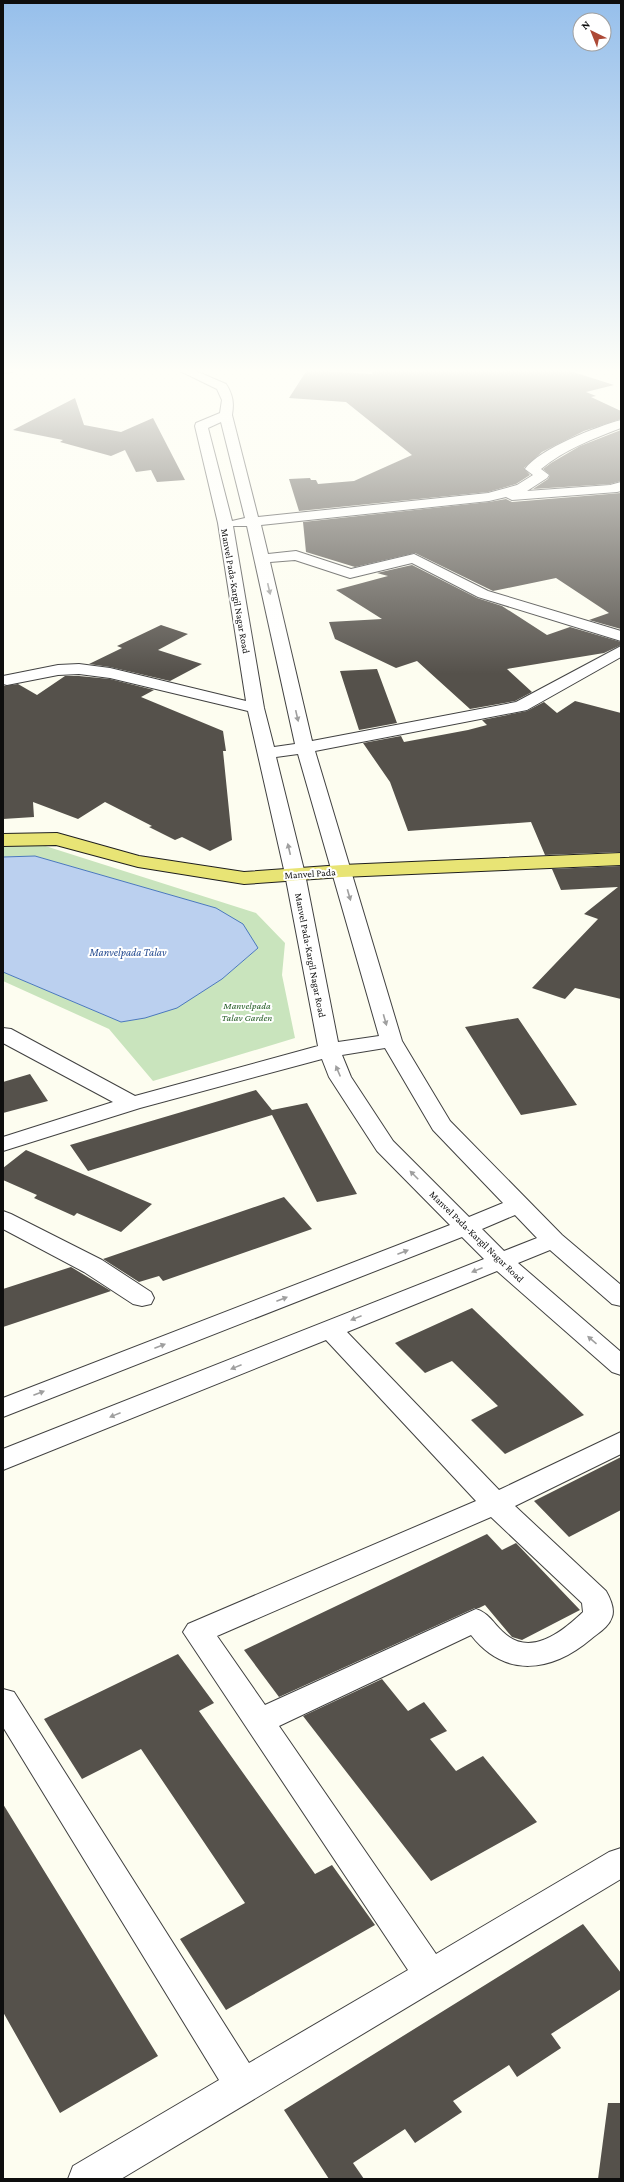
<svg xmlns="http://www.w3.org/2000/svg" width="624" height="2182" viewBox="0 0 624 2182" font-family="'Crimson Pro',serif">
  <rect width="100%" height="100%" fill="#fdfdf0"/>
  <path fill="#c9e4bd" d="M3,844H39L256,913L285,943L282,975L295,1038L153,1081L109,1029L3,981V972L121,1022L145,1018L197,995L222,979L258,948L216,908L35,856L3,857Z"/>
  <path fill="#bbd0ef" stroke="#4a78bd" d="M35,856L216,908L243,924L258,948L222,979L177,1008L145,1018L121,1022L3,972V857Z"/>
  <path fill="#55514b" d="M373,369H564L614,385L586,392L596,396L591,397L621,411V419L584,431L542,452L524,468L530,475L516,484L488,492L299,511L289,479L310,478L311,480H316L318,484L354,481L412,455L346,402L289,398L307,370L372,374Z
    M75,398L84,425L121,432L153,418L185,480L157,482L151,470L136,472L125,450L111,456L60,442L63,440L13,430Z
    M621,430V481L610,484L533,489L548,479L550,475L543,469L551,463L580,446Z
    M621,493V629L589,620L609,613L556,578L493,591L415,553L355,567L306,552L303,522L489,502L506,499L512,502Z
    M412,565L477,598L502,606L547,635L570,627L621,642V645L604,653L507,669L532,692L515,701L470,709L417,661L396,668L335,639L329,622L382,619L336,590L388,576L377,573Z
    M161,625L188,634L158,650L202,664L170,681L110,667L89,664L122,648L117,646Z
    M377,669L397,723L359,730L340,671Z
    M65,676H79L110,679L154,690L141,697L223,731L226,751H223L232,840L210,851L182,837L175,840L149,827L152,826L105,802L78,819L33,802L34,817L3,819V686L18,684L37,695Z
    M575,701L621,713V852L545,855L531,822L408,831L390,782L363,743L401,736L404,742L468,730L487,725L482,720L527,711L544,702L557,713Z
    M621,866V999L575,988L565,999L532,988L598,919L584,914L618,887L561,890L552,869Z
    M518,1018L577,1105L521,1115L465,1027Z
    M30,1074L48,1101L3,1113V1082Z
    M256,1090L272,1110L307,1103L357,1194L317,1202L272,1115L88,1171L70,1145Z
    M26,1150L99,1181L152,1204L121,1232L77,1213L74,1216L34,1198L37,1195L3,1180V1168Z
    M284,1197L312,1229L163,1281L159,1276L139,1282L103,1259Z
    M71,1267L111,1291L3,1327V1289Z
    M472,1308L584,1415L505,1454L471,1420L498,1406L452,1361L425,1373L395,1343Z
    M621,1457V1510L569,1537L534,1501Z
    M487,1534L502,1550L516,1543L580,1610L522,1640L512,1637L485,1605L479,1608H475L279,1697L244,1650Z
    M178,1654L214,1703L199,1711L315,1874L332,1865L375,1925L226,2010L180,1939L245,1903L141,1749L82,1779L44,1719Z
    M382,1679L408,1711L424,1702L447,1731L430,1739L456,1771L483,1756L537,1822L431,1881L303,1716Z
    M3,1804L158,2056L60,2113L3,2012Z
    M583,1924L621,1973V1989L551,2034L561,2048L517,2077L509,2065L453,2101L462,2112L415,2143L405,2129L353,2163L364,2179H329L284,2110Z
    M608,2103H621V2179H598Z"/>
  <g fill="none" stroke-linecap="round" stroke-linejoin="round">
    <defs>
      <path id="minor" d="M3,369H14L12,372L3,373Z
        M176,369H191L226,384C233,395 234,403 232,415L258,517L488,493L517,485L533,475L525,469C539,449 598,426 621,420V428C593,439 565,449 541,469L549,475L547,478L527,491L610,485L621,482V491L617,492L512,500L506,497L489,501L261,525L268,554L296,551L351,569L414,554L488,591L621,631V641L478,597L412,563L350,578L295,560L270,562L312,741L516,702L621,646V657L527,710L315,751L402,1041L450,1121L562,1235L621,1285V1306L612,1304L550,1250L518,1263L621,1352V1375L612,1372L497,1271L347,1332L499,1490L621,1432V1454L515,1506L606,1591C610,1598 615,1609 612,1617C609,1627 598,1633 591,1639C552,1672 505,1679 471,1635L279,1726L436,1954L609,1852L621,1848V1879L121,2179H68L73,2166L219,2080L3,1727V1689L14,1692L249,2063L408,1970L183,1632L188,1624L476,1501L326,1340L3,1470V1449L484,1259L462,1237L3,1417V1398L450,1225L377,1151L329,1077L322,1059L140,1108L3,1151V1137L113,1102L3,1043V1028L11,1029L135,1096L318,1046L285,874L248,711L110,678L79,674L58,675L7,685L3,684V676L58,665L79,664L110,668L246,701L218,523L195,426L196,423L220,413L222,400L217,389ZM221,422L245,518L232,521L208,428ZM233,526H247L295,744L274,747L264,708ZM298,754L379,1036L338,1042L305,874L276,757ZM385,1048L433,1130L503,1203L469,1217L393,1141L351,1077L342,1055ZM515,1215L537,1238L504,1251L482,1229ZM491,1517L582,1603L583,1612C562,1632 530,1658 503,1632C493,1623 489,1613 476,1609L265,1705L217,1636Z
        M3,1211L11,1214L102,1260L151,1292L154,1298L151,1304L142,1306L133,1304L84,1272L3,1229Z"/>
      <path id="major" d="M57,833L139,856L244,872L342,865L621,853V865L342,877L244,884L138,867L56,845L3,846V834Z"/>
    </defs>
    <use href="#minor" stroke="#414141" stroke-width="2"/>
    <use href="#major" stroke="#1f1f1f" stroke-width="2"/>
    <use href="#minor" fill="#fff" fill-rule="evenodd"/>
    <use href="#major" fill="#e8e475" fill-rule="evenodd"/>
  </g>
  <defs><path id="oneway-solid" d="M-6-.8H1V-3.2L6.5 0L1 3.2V.8H-6Z"/></defs>
  <g fill="#9f9f9f">
    <use href="#oneway-solid" transform="translate(269 589) rotate(77)"/>
    <use href="#oneway-solid" transform="translate(297 716) rotate(77)"/>
    <use href="#oneway-solid" transform="translate(289 849) rotate(-103)"/>
    <use href="#oneway-solid" transform="translate(349 895) rotate(74)"/>
    <use href="#oneway-solid" transform="translate(385 1020) rotate(74)"/>
    <use href="#oneway-solid" transform="translate(338 1071) rotate(-113)"/>
    <use href="#oneway-solid" transform="translate(414 1175) rotate(-135)"/>
    <use href="#oneway-solid" transform="translate(403 1252) rotate(-21)"/>
    <use href="#oneway-solid" transform="translate(477 1270) rotate(158)"/>
    <use href="#oneway-solid" transform="translate(282 1299) rotate(-21)"/>
    <use href="#oneway-solid" transform="translate(356 1318) rotate(158)"/>
    <use href="#oneway-solid" transform="translate(592 1340) rotate(-139)"/>
    <use href="#oneway-solid" transform="translate(160 1346) rotate(-21)"/>
    <use href="#oneway-solid" transform="translate(236 1367) rotate(158)"/>
    <use href="#oneway-solid" transform="translate(39 1393) rotate(-21)"/>
    <use href="#oneway-solid" transform="translate(115 1415) rotate(158)"/>
  </g>
  <linearGradient id="sky" x2="0" y2="1"><stop stop-color="#96bfeb"/><stop offset="0.55" stop-color="#fefef8"/><stop offset="1" stop-color="#fefef8" stop-opacity="0"/></linearGradient>
  <rect width="624" height="674" fill="url(#sky)"/>
  <g text-anchor="middle" stroke-width="4" stroke-linejoin="round" paint-order="stroke">
    <g font-size="10" fill="#0e0e0e" stroke="#fff">
      <text transform="translate(236 591) rotate(80)" y="4">Manvel Pada-Kargil Nagar Road</text>
      <text transform="translate(310 873) rotate(-4)" y="4">Manvel Pada</text>
      <text transform="translate(311 955) rotate(79)" y="4">Manvel Pada-Kargil Nagar Road</text>
      <text transform="translate(477 1236) rotate(44)" y="4">Manvel Pada-Kargil Nagar Road</text>
    </g>
    <g font-size="10" font-style="italic" fill="#265e26" stroke="#fff">
      <text x="247" y="1009">Manvelpada<tspan x="247" dy="12">Talav Garden</tspan></text>
    </g>
    <g font-size="11" font-style="italic" fill="#264c91" stroke="#fff">
      <text x="128" y="956">Manvelpada Talav</text>
    </g>
  </g>
  <rect width="624" height="2182" fill="none" stroke="#0e0e0e" stroke-width="8"/>
  <g transform="translate(592 32) rotate(317)"><circle r="19" fill="#ffffff" stroke="#9f9f9f"/>
  <path d="M0-3L7 15L0 10L-7 15Z" fill="#ad4936"/>
  <text y="-6" font-size="11" font-weight="bold" text-anchor="middle" fill="#0e0e0e">N</text>
  </g>
</svg>
